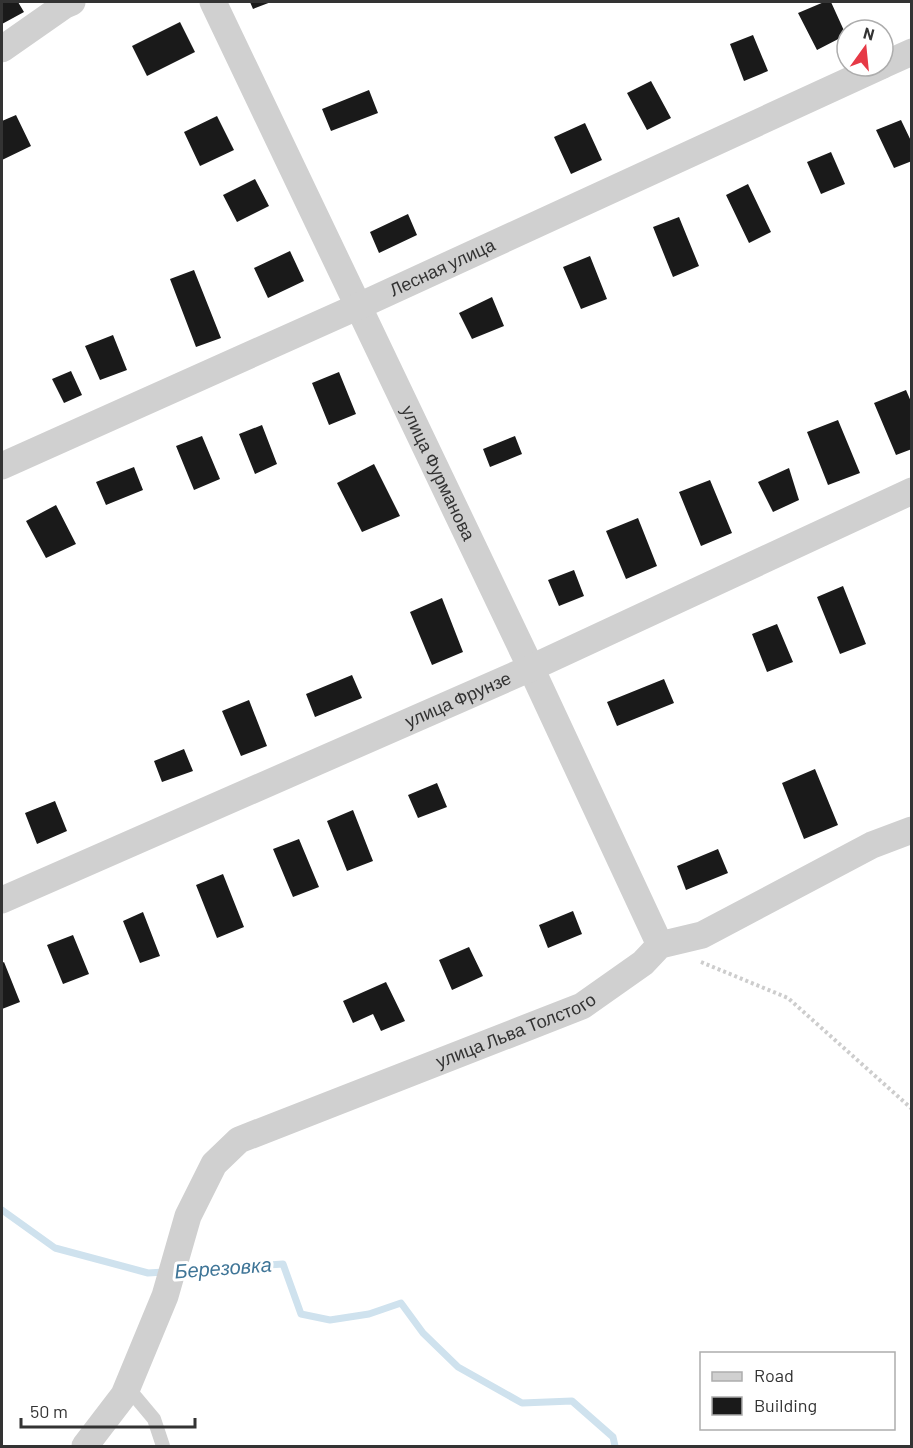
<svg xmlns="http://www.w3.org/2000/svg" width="913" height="1448" viewBox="0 0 913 1448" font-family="Barlow,sans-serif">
  <rect width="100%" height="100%" fill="#fff"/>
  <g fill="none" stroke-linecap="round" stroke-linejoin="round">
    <path stroke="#cfe2ee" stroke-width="7" d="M2,1210L55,1248L148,1273L164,1272
      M179,1271L283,1264L301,1314L330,1320L369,1314L401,1303L423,1333L458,1367L522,1403L572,1401L613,1437L615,1446"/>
  </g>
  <path fill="#1a1a1a" d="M2,2H18L24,12L2,24Z
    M250,2H271L253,9Z
    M824,2H831L846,35L817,50L798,13Z
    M180,22L195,52L147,76L132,46Z
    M753,35L768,71L744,81L730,44Z
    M651,81L671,118L647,130L627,93Z
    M369,90L378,113L331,131L322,109Z
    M16,115L31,146L2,160V121Z
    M217,116L234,150L200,166L184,132Z
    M901,120L912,143V161L894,168L876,130Z
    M585,123L602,160L571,174L554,137Z
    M831,152L845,184L821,194L807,162Z
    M255,179L269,206L237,222L223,195Z
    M748,184L771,232L749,243L726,195Z
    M408,214L417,235L379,253L370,232Z
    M679,217L699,266L673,277L653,227Z
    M290,251L304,281L268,298L254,268Z
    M590,256L607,299L581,309L563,267Z
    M194,270L221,338L196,347L170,279Z
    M492,297L504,326L472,339L459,313Z
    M113,335L127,370L100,380L85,346Z
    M71,371L82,395L64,403L52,379Z
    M339,372L356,414L329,425L312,383Z
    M906,390L912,404V449L896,455L874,403Z
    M838,420L860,473L828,485L807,432Z
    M262,425L277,464L255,474L239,434Z
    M202,436L220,479L194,490L176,446Z
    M515,436L522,454L490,467L483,449Z
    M374,464L400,516L362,532L337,483Z
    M134,467L143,490L106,505L96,482Z
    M789,468L799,500L773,512L758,482Z
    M710,480L732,533L701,546L679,492Z
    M56,505L76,544L46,558L26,521Z
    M638,518L657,566L626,579L606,531Z
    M574,570L584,596L559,606L548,580Z
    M843,586L866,644L840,654L817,597Z
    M442,598L463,652L432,665L410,612Z
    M777,624L793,662L767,672L752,634Z
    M352,675L362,698L315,717L306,694Z
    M664,679L674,703L617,726L607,702Z
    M249,700L267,746L241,756L222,711Z
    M184,749L193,771L162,782L154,761Z
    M815,769L838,825L804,839L782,783Z
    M437,783L447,807L418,818L408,795Z
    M55,801L67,831L37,844L25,813Z
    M353,810L373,861L347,871L327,821Z
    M299,839L319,887L293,897L273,849Z
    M718,849L728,873L686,890L677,866Z
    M223,874L244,927L217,938L196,885Z
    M573,911L582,934L548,948L539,925Z
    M143,912L160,956L140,963L123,921Z
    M73,935L89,974L63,984L47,945Z
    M469,947L483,976L452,990L439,960Z
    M4,962L20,1002L2,1009V963Z
    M386,982L405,1021L381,1031L373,1014L353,1023L343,1001Z"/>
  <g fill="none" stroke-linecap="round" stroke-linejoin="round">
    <path stroke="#cdcdcd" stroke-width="4" stroke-dasharray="3 3" stroke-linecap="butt" d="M701,962L788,998L912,1109"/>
    <path stroke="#d0d0d0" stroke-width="14" d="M128,1388L154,1419L163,1446"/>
    <g stroke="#d0d0d0" stroke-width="27">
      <path id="s1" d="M213,2L531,668L660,945"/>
      <path d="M2,49L65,5L72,2"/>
      <path d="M883,65L912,52"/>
      <path id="s2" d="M2,466L359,306L881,66"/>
      <path id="s3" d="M2,900L531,668L912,491"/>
      <path id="s4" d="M85,1446L124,1395L165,1296L188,1216L214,1164L239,1140L582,1006L643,963L660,945L702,935L872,845L912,830"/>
    </g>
  </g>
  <g text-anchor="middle" stroke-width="6" stroke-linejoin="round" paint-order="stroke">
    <g font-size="18" fill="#333" stroke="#fff">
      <text dy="6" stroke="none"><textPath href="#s2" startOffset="483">Лесная улица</textPath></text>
      <text dy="6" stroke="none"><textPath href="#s1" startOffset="522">улица Фурманова</textPath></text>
      <text dy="6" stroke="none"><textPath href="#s3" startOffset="498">улица Фрунзе</textPath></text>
      <text dy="6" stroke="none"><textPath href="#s4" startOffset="645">улица Льва Толстого</textPath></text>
    </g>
    <g font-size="20" font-style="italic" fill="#3f7597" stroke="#fff">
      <text transform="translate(223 1268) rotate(-4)" y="7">Березовка</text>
    </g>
  </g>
  <rect width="913" height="1448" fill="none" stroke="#333333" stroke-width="6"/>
  <rect x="700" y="1352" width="195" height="78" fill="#ffffff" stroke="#adadad" stroke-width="1.5"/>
  <rect x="712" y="1372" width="30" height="9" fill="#d0d0d0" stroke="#adadad" stroke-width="1.5"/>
  <text x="754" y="1382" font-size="18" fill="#333333">Road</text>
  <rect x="712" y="1397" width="30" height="18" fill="#1a1a1a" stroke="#adadad" stroke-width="1.5"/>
  <text x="754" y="1412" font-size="18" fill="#333333">Building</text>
  <g transform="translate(865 48) rotate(15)"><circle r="28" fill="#ffffff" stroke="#adadad" stroke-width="1.5"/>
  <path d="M0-4.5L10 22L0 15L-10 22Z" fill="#e63946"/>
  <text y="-9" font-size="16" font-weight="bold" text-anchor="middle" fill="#333333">N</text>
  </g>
  <path d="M21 1418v9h174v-9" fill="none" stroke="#333333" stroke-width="3"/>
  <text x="30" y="1418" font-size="18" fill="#333333" stroke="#ffffff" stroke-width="4.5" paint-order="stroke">50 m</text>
</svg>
